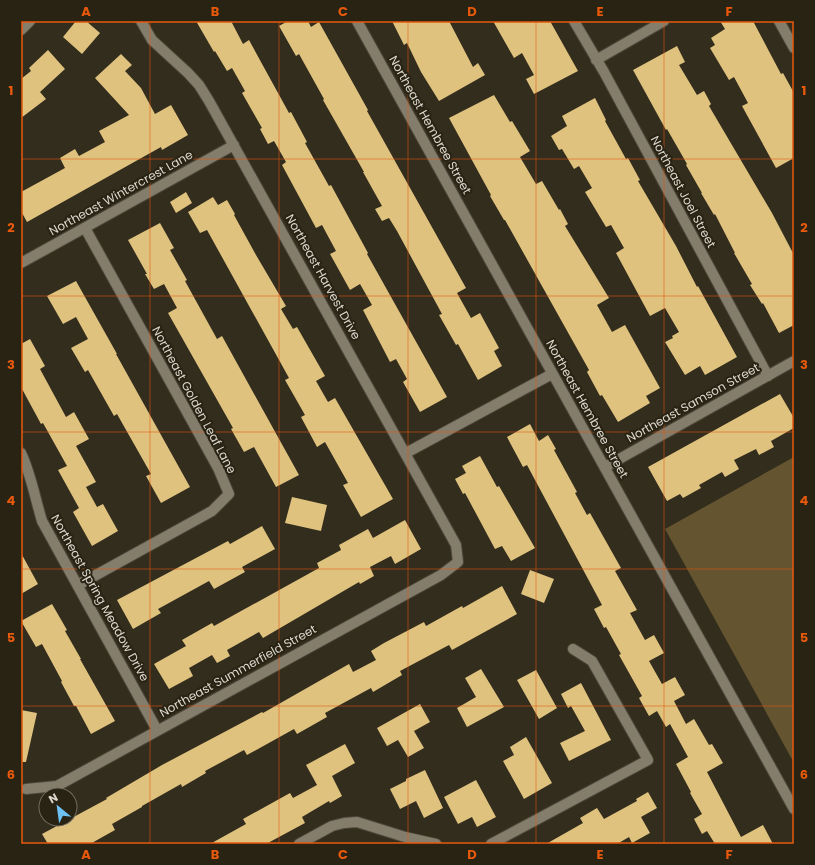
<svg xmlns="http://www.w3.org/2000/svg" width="815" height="865" viewBox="0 0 815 865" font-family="Poppins,sans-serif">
  <rect width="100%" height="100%" fill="#332d1e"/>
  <path fill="#64542f" d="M794,457V763L665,529Z"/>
  <path fill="#e0c27f" d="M76,21H86L100,33L82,54L63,37Z
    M196,21H231L243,44L249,40L289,113L291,112L307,142L305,143L329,186L331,185L368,253L367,254L447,397L420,412L403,382L407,379L396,359L390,362L363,310L372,305L360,284L350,290L330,254L336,251L322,225L316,228L282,165L286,162L274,141L268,144L260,129L262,128L242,93L245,91L232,68L227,71L215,51L214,52Z
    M288,21H308L311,27L319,22L368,110L367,111L466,288L457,293L471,318L480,313L499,348L494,351L502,366L478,380L458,344L456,345L439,315L442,314L397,231L389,218L382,221L375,209L382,206L363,172H364L323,100L324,99L299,54L296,56L279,26Z
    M392,21H449L473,67L478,63L485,75L439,101L421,72L407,43L404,45Z
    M493,21H550L578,71L534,94L526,79L534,75L522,53L514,58Z
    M720,21H753L781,74L783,73L794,93V158L776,168L742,106L748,103L734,77L729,80L710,48L715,45L711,38L725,29Z
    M677,46L685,62L679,65L697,95L704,91L711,104L709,106L772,213L794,255V325L779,333L763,303L762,304L750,285L752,284L734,253H735L715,214L714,215L701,193H702L686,165L687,164L667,129L666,130L633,70Z
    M48,50L65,69L40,92L46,99L21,118V79L31,71L29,68Z
    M121,54L132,65L125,71L141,88L155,114L171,105L188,135L162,150L161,147L27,222L21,211V192L65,168L60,158L75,149L79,156L105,142L99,131L129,115L95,78Z
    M494,95L510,122L512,121L530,151L520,157L536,184L542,181L559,210L560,209L568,224L565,226L609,298L597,305L612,332L625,325L660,388L646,396L650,403L618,422L602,395L600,396L587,372L589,370L505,220H504L490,196L491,195L449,118Z
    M595,98L606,120L605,121L626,159L628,158L640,180L638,181L676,246L697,287L698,286L737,357L705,375L700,366L685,375L665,342L673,338L672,336L679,332L665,308L650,316L616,253L624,248L611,225L606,227L585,192L592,188L579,166L574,169L562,149L559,150L551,136L567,126L562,116Z
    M186,192L192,203L176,213L170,202Z
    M213,197L218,205L227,200L235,214L234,215L256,255L286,306L281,309L293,329L297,327L325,376L316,381L328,402L335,398L393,499L361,517L343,485L348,483L325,442L317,447L301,417L305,415L285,380L289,378L207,230L200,233L188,212Z
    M160,223L174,248L170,250L187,280L185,281L217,339L222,336L299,475L276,487L254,447L244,452L231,429L233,428L168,313L177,308L164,284L154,289L145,274H147L128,240Z
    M76,281L117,354H116L190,487L161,503L146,476L151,474L117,414L114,416L88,370L85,372L71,348L88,339L76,317L63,324L47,296Z
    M30,339L45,366L40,369L66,417L74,412L89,439L76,446L96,482L86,487L97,507L103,504L118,531L92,546L73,512L79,508L58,470L67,466L43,423L41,424L21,387V344Z
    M780,394L794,418V428L771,441L774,447L759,455L756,449L734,460L739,469L725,477L722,472L699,485L701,488L683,498L680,494L667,501L648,467Z
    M530,424L539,441L548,435L556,449L554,450L577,492L575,493L587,515L590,513L621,568L615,571L637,610L630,613L645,640L654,635L664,653L649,661L662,684L675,677L685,695L674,701L686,724L694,719L709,745L712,744L723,763L707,772L741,837L763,825L773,844H715L707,831L702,834L694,819L702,814L690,793L691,792L676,764L688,757L670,724L666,727L657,711L649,716L639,698L642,696L619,655L621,654L606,627L604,628L594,609L602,605L527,465L523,467L507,437Z
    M480,456L497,487L499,486L535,548L511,561L502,546L495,549L465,493L463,494L455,479L466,473L462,466Z
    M292,497L327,505L321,531L285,523Z
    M405,520L421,549L395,564L391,556L370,567L374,576L360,584L359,582L263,638L259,632L227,650L230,656L217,663L212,655L189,668L193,676L169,689L154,664L186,646L182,640L212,623L214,626L319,568L317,563L341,550L339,545L368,529L373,538Z
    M262,526L275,549L242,567L245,572L214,589L209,581L158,609L161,613L133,629L117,600L228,541L230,544Z
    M21,553L38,584L21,594Z
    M530,570L554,579L544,603L521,594Z
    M502,586L517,614L452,650L449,645L400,671L402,675L373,692L371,688L325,713L327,717L297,734L294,729L247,755L244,750L205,771L206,773L182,787L181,784L142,806V807L112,824L115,830L90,844H48L42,834L107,799L106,798L162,765L262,712L263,713L349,664L353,672L376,660L371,651L384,643L424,622L426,626L462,606L463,608Z
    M52,604L67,630L65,631L81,659H80L115,721L91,734L76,706H74L61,682L62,681L42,644L36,647L21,621Z
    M481,669L504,707L467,727L457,708L476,697L465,678Z
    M536,670L557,708L539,719L517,680Z
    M581,683L611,740L569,761L560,743L585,731L571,706L568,708L561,694Z
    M420,704L430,722L414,731L424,748L408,757L398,740L387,746L377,728Z
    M21,710L37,713L26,762H21Z
    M526,737L552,783L524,799L503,761L514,755L510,747Z
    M345,744L355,763L332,776L342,796L330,803L329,801L302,817L305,823L266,844H210L246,824L243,819L290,793L293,798L317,785L306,765Z
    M425,770L443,808L424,818L416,801L400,809L390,789L406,781V779Z
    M476,780L496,817L477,827L472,817L458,824L444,797Z
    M648,792L657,808L641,817L650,833L632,843L629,837L617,844H546L583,823L580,818L597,808L604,819L637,801L636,799Z"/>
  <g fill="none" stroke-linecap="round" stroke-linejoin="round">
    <defs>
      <path id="minor" d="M357,21L794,809
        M574,21L604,72L768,376
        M779,21L794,48
        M21,30L30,21
        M596,60L664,21
        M21,263L234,145
        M21,453C31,474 35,498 42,521L157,730
        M406,453L552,374
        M605,467L794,361
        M78,585L212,511L229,494L218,468L85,228
        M26,789L57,786L441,575L458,562L456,545L209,101L199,85L188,73L152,40L141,21
        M299,844L332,826L344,823L357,822L405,837L436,844
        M491,844L648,760L592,661L573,649"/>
    </defs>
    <use href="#minor" stroke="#4d483b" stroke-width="12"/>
    <use href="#minor" stroke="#857d6c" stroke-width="10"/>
  </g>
  <path fill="none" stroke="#e8590c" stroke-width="1" stroke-opacity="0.55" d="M150,21V844M279,21V844M408,21V844M536,21V844M664,21V844M21,159H794M21,296H794M21,432H794M21,569H794M21,706H794"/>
  <g text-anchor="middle" stroke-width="4" stroke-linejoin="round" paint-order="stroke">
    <g font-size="12" fill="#ddd9cf" stroke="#292314">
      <text transform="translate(430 125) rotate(61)" y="4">Northeast Hembree Street</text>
      <text transform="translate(683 192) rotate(62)" y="4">Northeast Joel Street</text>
      <text transform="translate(121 193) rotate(-29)" y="4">Northeast Wintercrest Lane</text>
      <text transform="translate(323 277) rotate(61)" y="4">Northeast Harvest Drive</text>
      <text transform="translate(194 400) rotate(62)" y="4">Northeast Golden Leaf Lane</text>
      <text transform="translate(693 403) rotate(-29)" y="4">Northeast Samson Street</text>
      <text transform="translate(587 409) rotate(61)" y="4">Northeast Hembree Street</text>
      <text transform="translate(100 598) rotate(61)" y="4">Northeast Spring Meadow Drive</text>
      <text transform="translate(238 671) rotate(-29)" y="4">Northeast Summerfield Street</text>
    </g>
  </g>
  <rect width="815" height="865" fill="none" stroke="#292314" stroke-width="44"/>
  <g transform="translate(58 807) rotate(331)"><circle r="19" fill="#292314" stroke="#716c5f"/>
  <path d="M0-3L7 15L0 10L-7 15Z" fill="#6ec2f3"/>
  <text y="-6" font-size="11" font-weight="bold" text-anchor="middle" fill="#ddd9cf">N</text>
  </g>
  <rect x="22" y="22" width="771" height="821" fill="none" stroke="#e8590c" stroke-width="1.5"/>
  <g font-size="13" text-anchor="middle" font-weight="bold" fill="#e8590c">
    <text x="86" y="16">A</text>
    <text x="215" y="16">B</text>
    <text x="343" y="16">C</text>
    <text x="472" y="16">D</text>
    <text x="600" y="16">E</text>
    <text x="729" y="16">F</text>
    <text x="11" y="95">1</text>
    <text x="804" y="95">1</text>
    <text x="11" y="232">2</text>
    <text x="804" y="232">2</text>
    <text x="11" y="369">3</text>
    <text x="804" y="369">3</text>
    <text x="11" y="505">4</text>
    <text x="804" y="505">4</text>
    <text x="11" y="642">5</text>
    <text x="804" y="642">5</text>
    <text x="11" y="779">6</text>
    <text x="804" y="779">6</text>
    <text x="86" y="859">A</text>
    <text x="215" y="859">B</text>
    <text x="343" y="859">C</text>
    <text x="472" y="859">D</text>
    <text x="600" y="859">E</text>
    <text x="729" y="859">F</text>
  </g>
</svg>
